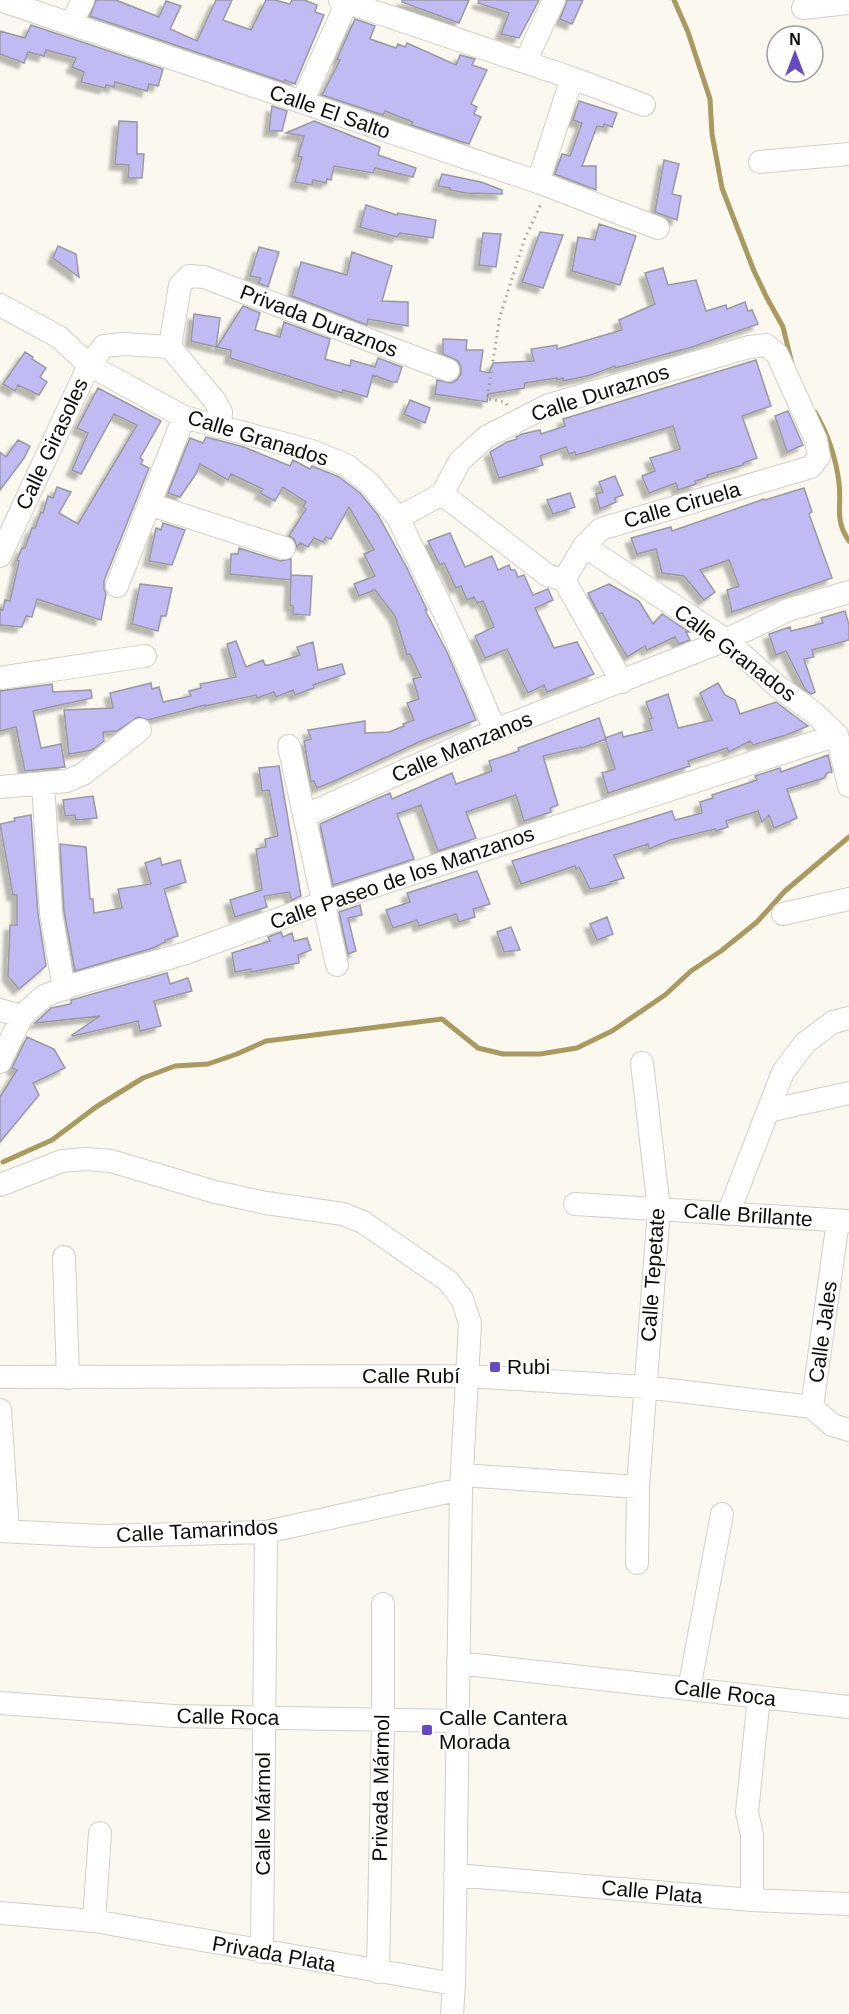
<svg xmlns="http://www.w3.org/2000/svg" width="849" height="2014" viewBox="0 0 849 2014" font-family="Helvetica,sans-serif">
  <defs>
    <filter id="shadow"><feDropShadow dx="-5.5" dy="5.5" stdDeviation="1.5" flood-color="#0004"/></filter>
  </defs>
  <rect width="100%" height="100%" fill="#faf8ef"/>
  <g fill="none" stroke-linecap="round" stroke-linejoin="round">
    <path stroke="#a89a61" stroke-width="5" d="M674,0L688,32L710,99L712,134L722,188L754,271L767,298L783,327L792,364
      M815,412C828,434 836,458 839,483C842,506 834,520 849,541
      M3,1162L52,1140L96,1107L143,1078L175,1066L208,1064L237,1054L266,1041L442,1019L478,1048L503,1054H540L577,1048L612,1031L665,995L691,971L721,951L757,922L785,891L849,837"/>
  </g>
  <path fill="#c1bbf3" stroke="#9a99a2" stroke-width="1.5" filter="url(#shadow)" d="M96,0H116L159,17L166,1L181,6L170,29L197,41L216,0H232L223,20L251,30L266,0H275L290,4L292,0H304L317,5L315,12L324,15L295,84L285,80L284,82L90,16Z
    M402,0H469L459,23L402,2Z
    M479,0H539L519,38L501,34L509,13L478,3Z
    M567,0H583L572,24L560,19Z
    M355,19L375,26L370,39L396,48L398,44L405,47L407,43L456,65L460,55L475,59L472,65L487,70L471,104L477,107L474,114L481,117L469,144L411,125L413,122L385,111L383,115L322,95L340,60L337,59Z
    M31,25L163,69L158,86L149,84L147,91L115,82L114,87L106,85L105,88L81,82L84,72L72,67L76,58L46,50L44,56L28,52L24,63L0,54V31L25,38Z
    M579,101L617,113L612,127L604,124L603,127L597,126L582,166H596V190L555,174L562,154L570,156L582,123L573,120Z
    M272,106L287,111L282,131H269Z
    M119,121L137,122V154H144L142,178H128L129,165L115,164Z
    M314,121L380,147L378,155L416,168L413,177L375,168L373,173L334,166L331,180L327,179L326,183L313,180L312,185L295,182L302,157L298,156L304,136L286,133Z
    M664,160L679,164L672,194L681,196L677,220L655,212Z
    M442,174L481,182L502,190V194L466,193L450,190V188L438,186Z
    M366,205L397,215L398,213L436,220L433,238L400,233L397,237L360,227Z
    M599,224L636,236L620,285L572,271L578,237L595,240Z
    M540,232L563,235L543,288L522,282Z
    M483,233L501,234L496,267L479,265Z
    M58,246L76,254L79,277L53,258Z
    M259,247L279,252L268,287L258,283L261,278L250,276Z
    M352,252L392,266L382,301L408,302V326L368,319L367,325L292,296L301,262L347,275Z
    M663,268L668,285L696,280L706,311L726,305L727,309L745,302L748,311L752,310L758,324L692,347L615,368V366L591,375L563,381V378L557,380V378L525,383L524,388L488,394L487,402L435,394L437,380L451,383L457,380L461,374V367L458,361L443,354V339L467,340L466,350H483L480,371L489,373L493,363L534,361L531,349L557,345V349L622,330L619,320L655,304L645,273Z
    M243,306L260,313L255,330L280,337L284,322L330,339L325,359L350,366L351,360L375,367L378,358L402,367L397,382H392L373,375L367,397L343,390L342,393L230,358L231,350L217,347Z
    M194,314L220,318L216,347L191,341Z
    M25,352L33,357L32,359L46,368L40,377L47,382L39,395L18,385L15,391L3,384Z
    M756,360L771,406L742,416L757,458L743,463V465L707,475L708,477L695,481L696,484L678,490L676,483L649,493L642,476L655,471L650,458L680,449L673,426L576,455L575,452L569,454L566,447L540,456L543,465L499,478L490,452L507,442L517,439L516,437L522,434L540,430L541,434L565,426L563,419Z
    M98,388L161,421L140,458L143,460L141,464L149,468L104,581V589L106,594L101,620L37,599L32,617L26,616L22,627L0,625V609L3,610L5,600L10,601L19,561L17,560L22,548H25L32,528H35L41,512L43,513L48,496L53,498L57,487L71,492L59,513L78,524L137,425L114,414L81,474L72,470L88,433L77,428Z
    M410,400L430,408L425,423L404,414Z
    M788,411L803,445L787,452L775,416Z
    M206,437L244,447L290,466L293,460L310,469L312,466L339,477L360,493L378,515L407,568L427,610H425L447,652L476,720L421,741L337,780L317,788L314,781L311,782L304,741L311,739L308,730L365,721V733L389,732L404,726L403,724L414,720L407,703L419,699L413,679L421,677L410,654L407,655L395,616L375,590L359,596L354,584L375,576L364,554L374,550L349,507L331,539L326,537L323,542L314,538L308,547L300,543L297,547L294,539L289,536L306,509L303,507L306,502L283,487L275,501L260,493L263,489L231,474L228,480L200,464L196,474L180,497L168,493L190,438L203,443Z
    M18,440L30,446L24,458L0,490V452L6,457Z
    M615,476L623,495L615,498L616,502L600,509L596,494L603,492L599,482Z
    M804,488L812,512L809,514L832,578L732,612L727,590L739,586L729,560L700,570L715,592L704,600L684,576L662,573L656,549L637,554L631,538L671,527L672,531L764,499L765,500Z
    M570,493L575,507L553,514L547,500Z
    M163,523L185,530L172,565L149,561L156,528L161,530Z
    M450,533L465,567L492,556L498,570L509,565L511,570H515L518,577L524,575L533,595L548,589L553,600L535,608L554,648L577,642L594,674L547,692L544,685L528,693L507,649L485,658L475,636L494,627L483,601L477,603L474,597L467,600L461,586L456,588L444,563L440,565L428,541Z
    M239,548L280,561L291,559V580L230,574L231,554H238Z
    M291,575L312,576L310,615L293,614V606L290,605Z
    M140,584L172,588L166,616H161L158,631L132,624Z
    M609,584L639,601L653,624L662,614L689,632H686L690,640L679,644L675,637L647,650L645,646L627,657L602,613L599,614L588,593Z
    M845,611L849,625V640L812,650L814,657L804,659L815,692L811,694L805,689L786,651L776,655L769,634L790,627L791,631L823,623L821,618Z
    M236,641L246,667L263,660L265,665H269L300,655L297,647L313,642L318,670L342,664L345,674L313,685L314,688L295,695L293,690L276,697L274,692L257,698L256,695L205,706V705L148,720L138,717L117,731L103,732L104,741L92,750L69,754L64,710L113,708L110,693L151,683L152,689L159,687L163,702L191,696L189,691L201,688L200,684L236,677L227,644Z
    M718,683L725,695L735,700L740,714L776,702L808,726L789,734L753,745L750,741L729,752L727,748L688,761L690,766L608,793L602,773L615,769L605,738L622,732L623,737L652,730L649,719L652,718L646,702L668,694L678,728L712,720L700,693Z
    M52,684L53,692L91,690L92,698L33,711L41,748L61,744L65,767L25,771L16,727L0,731V691Z
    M599,718L606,739L582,748L581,747L543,756L558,805L550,808L551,812L524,821L516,795L466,812L476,838L438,851L421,805L397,814L414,859L333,885L320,824L378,798L390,793L392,799L452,773L456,784L492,771L489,761L519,751L518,748Z
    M828,755L832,772L827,773L824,778L787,789L797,818L774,828L769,815L762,822L758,811L726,821L728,827L716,831L715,829L670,840L649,849L648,844L614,855L624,878L610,882L611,884L590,889L579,867L576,869L575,866L521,884L512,861L672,811L675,820L702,813L700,802L713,798L712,795L757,780L755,776L780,768L781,772Z
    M279,766L301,896L292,900L289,892L264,896L267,907L235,917L230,900L262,890L256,849L266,847L265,839L278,836L269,790L262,791L259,768Z
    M93,796L97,818L76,820L75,815L65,816L63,800Z
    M31,815L38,914L46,966L19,989L8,976L10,925H17V895H13L0,824L15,821L14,818Z
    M60,844L86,847L90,899H93L94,913L122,908L118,889L151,884L145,863L160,858L162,865L180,860L186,882L164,889L178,936L165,940V942L153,948L75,971L64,911Z
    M477,871L490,904L473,909L475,917L459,922L456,914L419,926L417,920L393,928L386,910L410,902L407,893Z
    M360,905L362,915L348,918L356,951L348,954L339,912Z
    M607,917L613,934L597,940L590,924Z
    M511,927L520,950L504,952L497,932Z
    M281,932L283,937L292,933L294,941L307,938L311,950L298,955L299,963L251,972V969L235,972L232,953L270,941L268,937Z
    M167,973L170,984L188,978L192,991L154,1001L161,1026L140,1031L138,1021L73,1036L72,1035L100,1016L35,1023L51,1008L71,1004V1000Z
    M27,1037L54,1049L65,1068L33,1083L39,1095L0,1142V1097L17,1070L12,1068Z"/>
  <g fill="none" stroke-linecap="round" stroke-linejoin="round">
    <defs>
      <path id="minor" d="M0,0L538,182L658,228
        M340,0L572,78L644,105
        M803,8L849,3
        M71,24L83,0
        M525,62L554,0
        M302,102L348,0
        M760,162L849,154
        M538,182L572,78
        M0,305L59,337L89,365L184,417L312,451L346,465L369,483L398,518L450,625L495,730
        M170,347L180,285L189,276L204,277L448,370
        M442,494L547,575L564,580
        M149,504L284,548
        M398,518L442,494L460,461L486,437L549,405L749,347L766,345L777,354L816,440L819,457L811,467L601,529L584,546L564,580
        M584,546L726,640L777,686L813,712L837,735L849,786
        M0,556L89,365L104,346L124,344L170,347L215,401L221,412L220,427
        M564,580L622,682
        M117,586L184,417
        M0,678L145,656
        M289,746L337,965
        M43,783L51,913L64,989
        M0,787L67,781L83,774L140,730
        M304,816L495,730L726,640L788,610L849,592
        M783,914L849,899
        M0,1010L22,1016
        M0,1062L22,1016L44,996L73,985L183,954L322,903L837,735
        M768,1111L849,1093
        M0,1185L62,1161L86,1159L111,1161L215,1192L266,1203L343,1214L363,1222L448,1281L462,1299L470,1323L461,1489L454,1984L452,2014
        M575,1204L849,1221
        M728,1214L783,1072L805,1043L833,1022L849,1018
        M64,1257L68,1378
        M0,1377L468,1376L645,1387L812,1407L832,1425L849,1430
        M812,1407L838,1221
        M0,1410L8,1531
        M462,1475L638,1487
        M0,1531L100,1536L266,1532L461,1489
        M637,1563L638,1487L659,1209L642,1063
        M458,1663L849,1707
        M689,1689L722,1514
        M0,1703L174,1716L457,1721
        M455,1875L752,1900L849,1904
        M752,1900V1835L747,1812L759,1697
        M0,1913L94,1921L454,1984
        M94,1921L100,1833
        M262,1952L266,1532
        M378,1972L383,1720V1604"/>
    </defs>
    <use href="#minor" stroke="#d1cfc7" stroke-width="24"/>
    <path stroke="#9f9e97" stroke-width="3" stroke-dasharray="1.5 4.5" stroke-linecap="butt" d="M507,405L505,402L487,399L500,316L525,238L541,204"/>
    <use href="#minor" stroke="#fff" stroke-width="22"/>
  </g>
  <g fill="#6749c2" stroke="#fff" stroke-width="2">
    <rect x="489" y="1361" width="12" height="12" rx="3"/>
    <rect x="421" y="1724" width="12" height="12" rx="3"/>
  </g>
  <g text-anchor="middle" stroke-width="4.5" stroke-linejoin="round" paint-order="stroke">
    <g font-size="21" fill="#0d0d0a" stroke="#fff">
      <text transform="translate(330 112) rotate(19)" y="7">Calle El Salto</text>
      <text transform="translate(319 321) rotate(21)" y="7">Privada Duraznos</text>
      <text transform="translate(600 393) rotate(-18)" y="7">Calle Duraznos</text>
      <text transform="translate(258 438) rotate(17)" y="7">Calle Granados</text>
      <text transform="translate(52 444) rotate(-65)" y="7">Calle Girasoles</text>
      <text transform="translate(682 505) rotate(-16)" y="7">Calle Ciruela</text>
      <text transform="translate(735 653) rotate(37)" y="7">Calle Granados</text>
      <text transform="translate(462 747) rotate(-23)" y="7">Calle Manzanos</text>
      <text transform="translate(402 878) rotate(-19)" y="7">Calle Paseo de los Manzanos</text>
      <text transform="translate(748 1215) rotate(4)" y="7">Calle Brillante</text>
      <text transform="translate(653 1275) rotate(-86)" y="7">Calle Tepetate</text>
      <text transform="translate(823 1332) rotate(-82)" y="7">Calle Jales</text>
      <text x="411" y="1383">Calle Rubí</text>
      <text transform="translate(197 1531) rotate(-3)" y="7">Calle Tamarindos</text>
      <text transform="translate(725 1693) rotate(7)" y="7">Calle Roca</text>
      <text transform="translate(228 1717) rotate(1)" y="7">Calle Roca</text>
      <text transform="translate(381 1788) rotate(-89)" y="7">Privada Mármol</text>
      <text transform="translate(263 1814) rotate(-90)" y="7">Calle Mármol</text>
      <text transform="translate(652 1892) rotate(5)" y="7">Calle Plata</text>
      <text transform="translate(274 1954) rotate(10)" y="7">Privada Plata</text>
    </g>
    <g font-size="21" fill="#0d0d0a" stroke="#fff" text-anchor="start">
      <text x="507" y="1374">Rubi</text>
      <text x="439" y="1725">Calle Cantera<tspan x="439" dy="24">Morada</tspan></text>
    </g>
  </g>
  <g transform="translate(795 54)"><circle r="28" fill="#ffffff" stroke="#9e9e9d" stroke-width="1.5"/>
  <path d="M0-4.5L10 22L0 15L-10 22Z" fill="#6749c2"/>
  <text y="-9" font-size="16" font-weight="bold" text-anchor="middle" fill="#0d0d0a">N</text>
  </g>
</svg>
